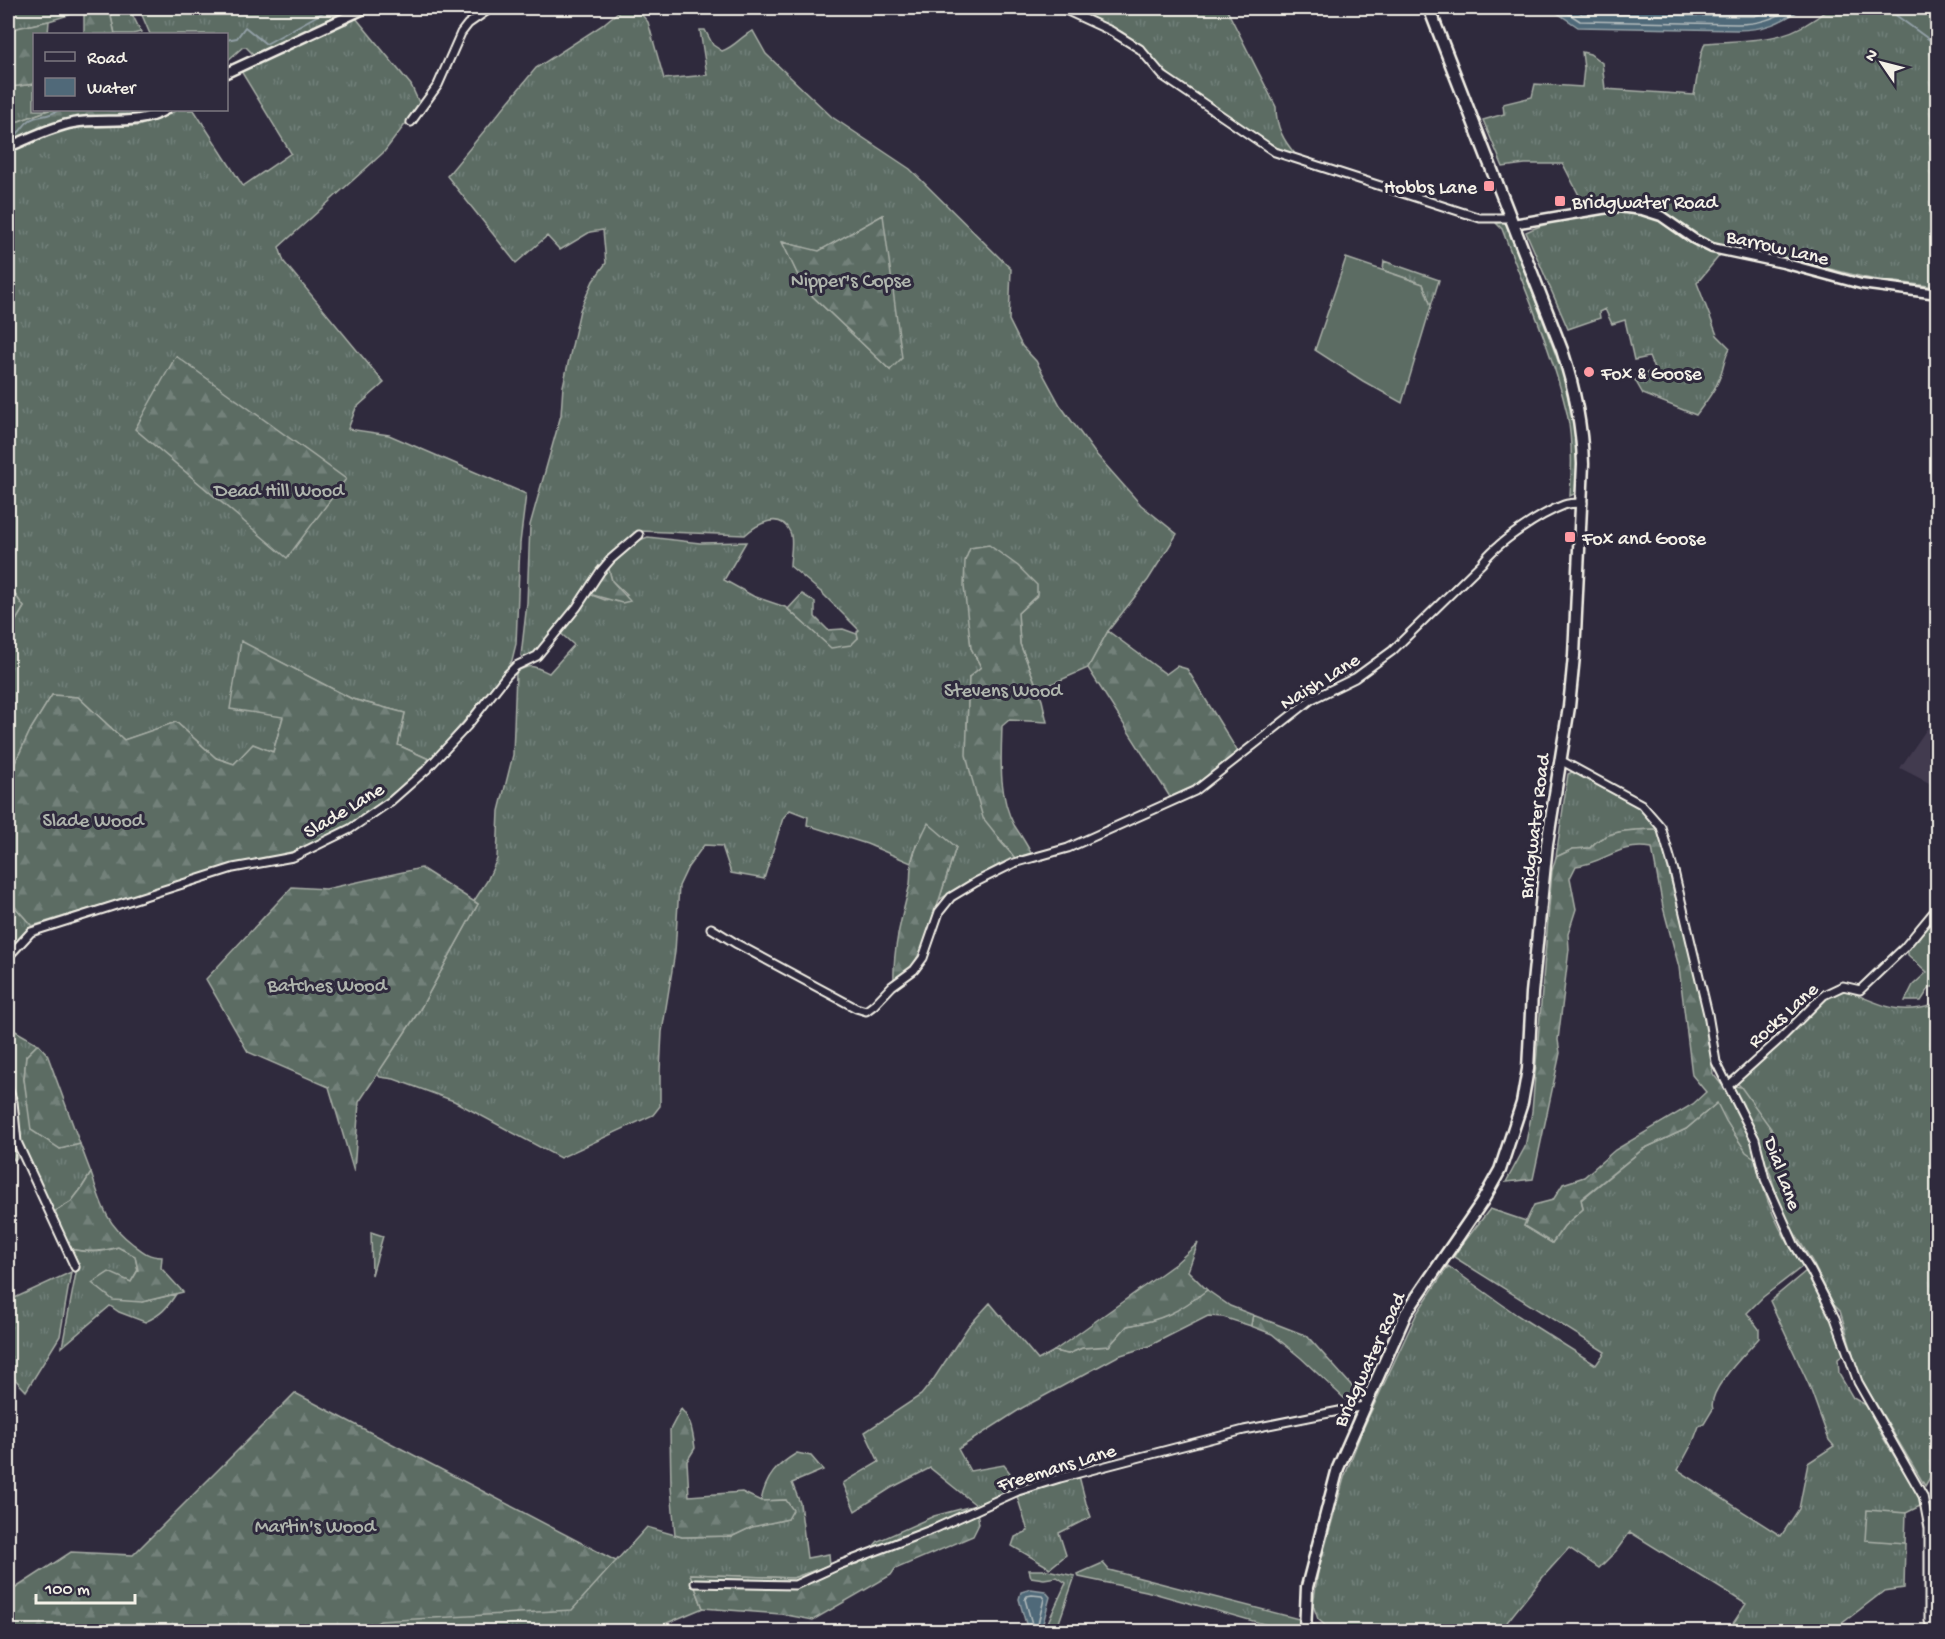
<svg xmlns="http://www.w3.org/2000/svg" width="1945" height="1639" viewBox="0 0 1945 1639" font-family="'Gochi Hand',sans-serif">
  <defs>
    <pattern id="grass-tufts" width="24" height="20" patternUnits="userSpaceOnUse" patternTransform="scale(1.5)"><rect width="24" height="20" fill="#5b6c64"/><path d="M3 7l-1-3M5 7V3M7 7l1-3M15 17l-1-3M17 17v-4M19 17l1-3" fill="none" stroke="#73817a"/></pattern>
    <pattern id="forest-firs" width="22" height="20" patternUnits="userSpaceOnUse" patternTransform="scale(1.5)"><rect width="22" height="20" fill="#5b6c64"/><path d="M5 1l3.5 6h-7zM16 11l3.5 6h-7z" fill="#73817a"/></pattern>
  </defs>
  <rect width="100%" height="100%" fill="#2f2a3d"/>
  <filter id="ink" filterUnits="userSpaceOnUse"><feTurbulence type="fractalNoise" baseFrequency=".0167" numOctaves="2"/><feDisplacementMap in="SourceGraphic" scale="12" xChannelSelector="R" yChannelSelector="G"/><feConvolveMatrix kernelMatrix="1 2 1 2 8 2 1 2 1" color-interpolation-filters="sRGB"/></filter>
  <g filter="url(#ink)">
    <path fill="#423a4f" d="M1937,714V787L1900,768Z"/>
    <path fill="url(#grass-tufts)" stroke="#a8aea6" stroke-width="1.5" fill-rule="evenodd" d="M8,8H91L49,21L8,30Z
      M109,8H129L141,32L133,34H115Z
      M139,8H357L254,55L246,47H243L227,61L226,34H150Z
      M623,8H636L648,22L664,79L707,75L700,30H705L713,45L722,51C735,47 742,35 753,31L766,54L832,117L910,169L1011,269L1009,320L1022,346L1036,361L1060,405L1095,453L1141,505L1177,534L1148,580L1108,631L1088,668L1038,690L1020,644L1018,613L1037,596L969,620L971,648L981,667L969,677L967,727L999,840L1015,858L1010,859L967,882L939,900L956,847L916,845L911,863L867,844L807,825L808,817L790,810L783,818L764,879L731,873L722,846L704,845L688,867L679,886L675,952L662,1032L660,1071V1106L653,1115L560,1158L454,1101L394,1079L380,1077L377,1074L419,1011L478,904L474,901L487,881L497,859L499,811L513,755L516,672C532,663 533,666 549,673L574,645L558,631L589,594L605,600L627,595L612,581L608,566L637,541L648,537L700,543L746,542L724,580L753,596L785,607L831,647L858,638L857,632L859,630L821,592L790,566C790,556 794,541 790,532C780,510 756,525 745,535L640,531C609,552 598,576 576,604C563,622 548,638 534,655L525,659L521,656L527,603L530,525L561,415L563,386L580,310L593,281L606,263L603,230L590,232L560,250L547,236L516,263L447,176L536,68L601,26ZM883,215L890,370L804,288L783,242L818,252Z
      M1070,8H1226L1276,107C1276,127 1283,140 1296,155L1272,147L1172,78L1138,43L1122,32Z
      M1846,8H1937V287L1871,279L1781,257L1731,248L1708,241L1660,209L1641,204L1617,201L1584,205L1563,164H1525L1503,167L1483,120L1504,114L1503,104L1532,97L1535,84L1582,87L1584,68L1582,52L1590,54L1602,63L1605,89L1694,95L1701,54L1705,43C1754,39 1787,44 1828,9L1842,12Z
      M356,18L411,85L420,105L384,152L279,247L284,262L384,383L356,408L348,429L389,435L526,494L520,543L516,644L512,660L505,673L431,760L398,745L405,713L352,699L242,642L283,717L273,752L253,745L234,764L216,758L176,722L124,740L78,697L52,695L31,729L13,767L8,772V634L24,607L8,585V150L48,133L72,127L138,126L158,119L177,110H194L243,186L291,153L241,71Z
      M8,70L11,87L34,84V110H49L11,124L8,117Z
      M1605,212C1623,212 1643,211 1660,219C1682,230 1692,248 1720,255L1697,283L1717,335L1730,348C1724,358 1724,367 1720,377C1715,391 1705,403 1696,415L1643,394L1635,380L1654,369L1649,357L1634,360L1625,320L1612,324L1605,309L1599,312L1600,318L1568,329L1526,232C1551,220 1578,217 1605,212Z
      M1503,222L1507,225L1563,374L1573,416L1577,459L1576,493L1570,496C1572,469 1573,440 1567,413C1552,350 1525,290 1502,229L1496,223Z
      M1384,261L1439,280L1431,306L1423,284L1383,270Z
      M1574,771L1632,803L1642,810L1657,829C1634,830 1605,829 1590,848L1573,849L1556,857L1568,774Z
      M8,899L32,926L8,950Z
      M1937,912V987H1930L1921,1001H1905L1913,985L1927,972L1908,955V949Z
      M1848,991C1884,1006 1899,1016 1937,1004L1938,1464L1925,1486L1860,1377L1840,1311L1834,1305L1812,1261L1789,1224L1780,1205L1768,1167L1773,1161L1741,1087L1737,1083L1825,998L1835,992Z
      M12,1029L38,1044L26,1056L24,1079L27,1096L60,1149L80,1144L91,1173L81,1189L71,1202L54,1212L20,1142L17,1103L8,1076V1033Z
      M1718,1102C1727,1123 1738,1145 1756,1158C1764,1200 1779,1232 1803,1266L1763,1297L1747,1313L1759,1329V1338C1747,1352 1706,1391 1713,1409L1704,1424L1699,1426L1693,1442L1678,1470L1781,1536L1799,1509L1808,1463L1834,1446L1829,1440L1809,1385L1770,1301L1806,1271C1824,1296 1835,1325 1844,1354L1838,1359L1839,1374L1853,1398L1868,1406L1882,1436L1920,1498L1922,1505L1906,1513L1867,1511L1866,1539L1905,1543L1904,1588L1884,1591L1832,1631H1728L1746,1604L1630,1532L1616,1551L1599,1568L1569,1548L1542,1578L1500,1631L1330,1630L1318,1619L1313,1605L1318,1572L1344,1478L1362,1431L1417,1313L1448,1266L1517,1315L1596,1365L1605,1352L1454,1257L1458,1250L1490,1209L1526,1221L1524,1226L1552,1243L1564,1226L1583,1209L1581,1200L1643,1149L1686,1129Z
      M371,1232L383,1236L372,1275Z
      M118,1247L135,1256L138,1270L131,1282L142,1302L176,1294C167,1308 161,1315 145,1322L119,1312L110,1306L62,1347L76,1273L71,1249C87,1253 102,1253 118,1247Z
      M71,1272L60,1336L26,1391L12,1376L8,1368V1301Z
      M1207,1290L1230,1306L1253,1315L1251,1326L1223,1317L1208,1316L1149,1346L1118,1356L1022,1408L958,1449L970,1471L1004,1465L1020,1486L976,1505L930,1468L891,1488L855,1511L843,1483L879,1462L865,1432L921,1395L933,1380L968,1327L990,1303L1038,1360L1054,1351L1068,1354L1082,1348L1109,1346L1127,1326C1163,1320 1178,1311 1207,1290Z
      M797,1453L811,1456L823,1470L792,1483L800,1503L807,1558L829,1554L830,1565L793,1578L690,1574L703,1608L648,1631L363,1632L380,1621L616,1561L647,1527L682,1537L733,1536L751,1527L788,1519L786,1500L761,1501C766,1476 777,1465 797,1453Z
      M1079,1476L1086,1503L1091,1517L1059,1533L1066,1555L1050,1568L1012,1546L1015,1537L1028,1531L1017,1496Z
      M1103,1563L1109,1570L1299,1619L1300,1631H1289L1146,1591L1079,1577L1078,1574Z
      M1029,1570H1047L1075,1576L1056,1631H1044L1066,1583L1057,1577L1044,1579L1031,1577Z"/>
    <path fill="url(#forest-firs)" stroke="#a8aea6" stroke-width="1.5" d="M91,8H109L115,34H84V10Z
      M49,21L48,34H34V84L11,87L8,70V30Z
      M49,110H157L134,117L75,118L8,143V138L16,134L11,124Z
      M883,215L902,358L890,370L804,288L782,242L819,251Z
      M176,356L346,479L287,558L135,429Z
      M989,545L1018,566L1037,585V595L1018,613L1020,644L1042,700L1047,722L1009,720L1002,726C1001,758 998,795 1014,825C1020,834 1026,843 1031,853L1015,858L983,818L972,779L966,755L969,677L981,667L971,648L964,586L965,561L970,548Z
      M608,566L612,581L630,601L622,603L589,594L602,573Z
      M8,585L24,607L8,634Z
      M802,594L815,602V617L828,630L843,629L857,634L858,638L851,645L831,648L788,609Z
      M1108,631L1166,674L1177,666L1187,669L1238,752L1194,786L1170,797L1088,668Z
      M241,641L352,699L405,713L398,745L431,760L396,791L354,822L298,850L162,887L32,926L8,899V772L13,767L31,729L52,695L78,697L124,740L176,722L216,758L234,764L253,744L273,752L283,717L230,709Z
      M928,823L956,847L926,941L913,965L894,980C893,947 902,916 910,884C911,877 910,869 912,861C915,847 922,836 928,823Z
      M1657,829L1659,833L1706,1016L1713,1074L1721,1084L1741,1087L1772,1130L1773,1162L1768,1167L1746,1152L1726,1121L1717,1103L1686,1129L1643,1149L1581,1199L1583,1209L1564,1226L1552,1243L1524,1226L1534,1205L1553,1200L1563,1184L1584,1177L1615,1150L1693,1104L1706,1092L1692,1075L1679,967L1663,907L1652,848C1618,842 1606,863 1576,866L1570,878L1576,909L1568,934L1569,949L1558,1040L1560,1053L1533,1179L1506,1182L1525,1147L1532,1112L1552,871L1556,857L1573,849L1590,848C1605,829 1634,830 1657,829Z
      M421,868L478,904L419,1011L359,1102L354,1172L329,1087L248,1052L206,979L292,887L326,889Z
      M38,1044L47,1054L80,1144L60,1149L31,1130L24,1079L26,1056Z
      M8,1099L12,1141L17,1158L14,1160L8,1150Z
      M91,1173C102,1205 105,1223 133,1244C143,1252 149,1257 162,1257L161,1268L183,1292L142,1302L113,1300L92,1283L109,1272L131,1282L138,1270L135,1256L118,1247C102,1252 88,1253 71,1249L54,1212L71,1202L81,1189Z
      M1198,1243L1188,1271L1207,1290C1178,1312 1163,1320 1127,1326L1109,1346L1082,1348L1068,1354L1054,1351L1175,1264Z
      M1253,1315L1307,1336L1360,1395L1359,1399L1347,1401L1301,1358L1272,1334L1251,1326Z
      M295,1393L616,1561L572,1610L380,1621L363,1632L8,1631V1593L71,1552L133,1555Z
      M681,1409C691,1419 693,1434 695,1448L687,1461L689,1496L742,1492L761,1501L786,1500L793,1510L788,1519L752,1527L733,1536L682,1537L675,1535L671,1487L670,1430Z
      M976,1505L979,1524L973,1536L895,1569L891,1575L813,1620L781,1614L703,1608L690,1574L793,1578L827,1566L857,1564L878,1541L934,1516Z"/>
    <path fill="#5b6c64" stroke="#a8aea6" stroke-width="1.5" d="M1346,258L1423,284L1431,306L1402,403L1363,381L1315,350Z
      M1867,1510L1906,1513L1905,1543L1865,1540Z"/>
    <path fill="#506979" stroke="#929fa5" stroke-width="1.5" d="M1550,8H1803C1779,23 1766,30 1737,30L1578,27Z
      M1031,1589L1045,1591L1050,1597L1041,1631H1028L1019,1599L1021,1592Z"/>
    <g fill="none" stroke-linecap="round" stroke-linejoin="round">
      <path stroke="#b2bbbc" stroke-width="1.5" d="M1560,8L1580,21L1737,24C1759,24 1773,19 1792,8
        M1573,8L1582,14L1737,16H1754L1778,8
        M1032,1595L1042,1596L1044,1599L1038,1624L1036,1626L1032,1624L1025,1599L1027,1596Z"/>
      <path stroke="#929fa5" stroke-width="2" d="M1886,8L1938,46
        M226,40L237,38L245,27L266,44L331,8
        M105,110L137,112L142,110
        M8,139C23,133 21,126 30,120C39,114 48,118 58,110"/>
      <defs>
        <path id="minor" d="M1061,8L1111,31L1140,49L1163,76L1275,152L1480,218H1511
          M411,122L438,85L461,33L468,24L491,8
          M1560,760L1641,804L1661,827L1674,871L1708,1014L1716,1062L1755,1139L1765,1179L1794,1244L1811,1271L1835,1318L1858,1382L1923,1496L1929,1528V1621L1933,1632
          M711,928L737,944L856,1008L866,1011L874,1005L892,986L914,970L923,958L939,912L951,897L976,882L1014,863L1068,848L1195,791L1312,699L1355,678L1392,651L1482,563C1496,543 1540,514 1564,505C1569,503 1576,503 1583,503
          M8,957L31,932L233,868L293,857L350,829L391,801L426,770L467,726L507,675L516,666L537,656L577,607L600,572L611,559L639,535
          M1728,1086L1780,1039L1824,995L1843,986L1860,990L1904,948L1938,907
          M8,1088L13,1102L17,1142L75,1267
          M695,1583L795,1585L839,1565L936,1528L1018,1491L1060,1478L1244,1430L1364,1406
          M1304,1627L1323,1632"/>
        <path id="major" d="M226,73L366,8
          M8,147C29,139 50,127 73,123C104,117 136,127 165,110
          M1513,224L1602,209L1618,207L1642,210L1661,216L1694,239L1712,248L1783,263L1861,284L1938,294"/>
        <path id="highway" d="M1305,1632L1307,1587L1338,1468L1406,1313L1482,1202L1500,1170L1522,1103L1528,1069L1532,993L1547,844L1569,707L1574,656L1583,464C1582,424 1574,387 1562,350L1429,8"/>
      </defs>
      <use href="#minor" stroke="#f4f1e8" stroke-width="11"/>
      <use href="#major" stroke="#f4f1e8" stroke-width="13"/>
      <use href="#highway" stroke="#f4f1e8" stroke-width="15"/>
      <use href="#minor" stroke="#2f2a3d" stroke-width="7"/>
      <use href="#major" stroke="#2f2a3d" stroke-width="8"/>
      <use href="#highway" stroke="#2f2a3d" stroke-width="10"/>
    </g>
  </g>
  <g fill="#ff9aa2" stroke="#2f2a3d" stroke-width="2">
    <rect x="1483" y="180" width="12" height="12" rx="3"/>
    <rect x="1554" y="195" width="12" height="12" rx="3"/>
    <circle cx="1589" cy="372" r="6"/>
    <rect x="1564" y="531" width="12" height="12" rx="3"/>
  </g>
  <g text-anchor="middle" stroke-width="6" stroke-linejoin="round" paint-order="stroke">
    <g font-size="20" fill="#f4f1e8" stroke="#2f2a3d" text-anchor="start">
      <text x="1477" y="193" text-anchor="end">Hobbs Lane</text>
      <text x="1572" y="208">Bridgwater Road</text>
      <text x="1601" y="379">Fox &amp; Goose</text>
      <text x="1582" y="544">Fox and Goose</text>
    </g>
    <g font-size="20" fill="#f4f1e8" stroke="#2f2a3d">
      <text transform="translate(1778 246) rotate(13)" y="7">Barrow Lane</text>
      <text transform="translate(1319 680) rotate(-32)" y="7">Naish Lane</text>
      <text transform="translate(343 809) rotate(-31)" y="7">Slade Lane</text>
      <text transform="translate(1533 826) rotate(-83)" y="7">Bridgwater Road</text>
      <text transform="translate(1782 1014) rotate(-42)" y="7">Rocks Lane</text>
      <text transform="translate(1784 1173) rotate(70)" y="7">Dial Lane</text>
      <text transform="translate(1368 1359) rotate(-65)" y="7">Bridgwater Road</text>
      <text transform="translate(1056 1466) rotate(-17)" y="7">Freemans Lane</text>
    </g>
    <g font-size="20" fill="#afb5ad" stroke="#2f2a3d">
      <text x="851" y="286">Nipper's Copse</text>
      <text x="279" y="496">Dead Hill Wood</text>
      <text x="1003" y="696">Stevens Wood</text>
      <text x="93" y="826">Slade Wood</text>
      <text x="327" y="991">Batches Wood</text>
      <text x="315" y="1532">Martin's Wood</text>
    </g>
  </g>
  <rect width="1945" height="1639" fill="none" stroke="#2f2a3d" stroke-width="30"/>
  <rect x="15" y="15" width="1915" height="1609" fill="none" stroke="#f4f1e8" stroke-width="2" filter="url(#ink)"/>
  <rect x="33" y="33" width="195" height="78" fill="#2f2a3d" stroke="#7e7a81" stroke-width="1.5"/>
  <rect x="45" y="52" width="30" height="9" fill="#2f2a3d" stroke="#7e7a81" stroke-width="1.5"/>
  <text x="87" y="63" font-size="18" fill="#f4f1e8">Road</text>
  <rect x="45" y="78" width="30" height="18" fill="#506979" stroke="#7e7a81" stroke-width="1.5"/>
  <text x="87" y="93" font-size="18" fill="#f4f1e8">Water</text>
  <g transform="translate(1882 63) rotate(305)" stroke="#2f2a3d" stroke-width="4.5" paint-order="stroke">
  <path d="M0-4.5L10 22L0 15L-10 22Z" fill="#f4f1e8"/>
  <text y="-9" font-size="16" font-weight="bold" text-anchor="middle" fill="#f4f1e8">N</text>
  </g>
  <path d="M36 1594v9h99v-9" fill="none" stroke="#f4f1e8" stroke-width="3"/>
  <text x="45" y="1594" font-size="18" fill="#f4f1e8" stroke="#2f2a3d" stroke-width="4.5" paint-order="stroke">100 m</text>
</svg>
